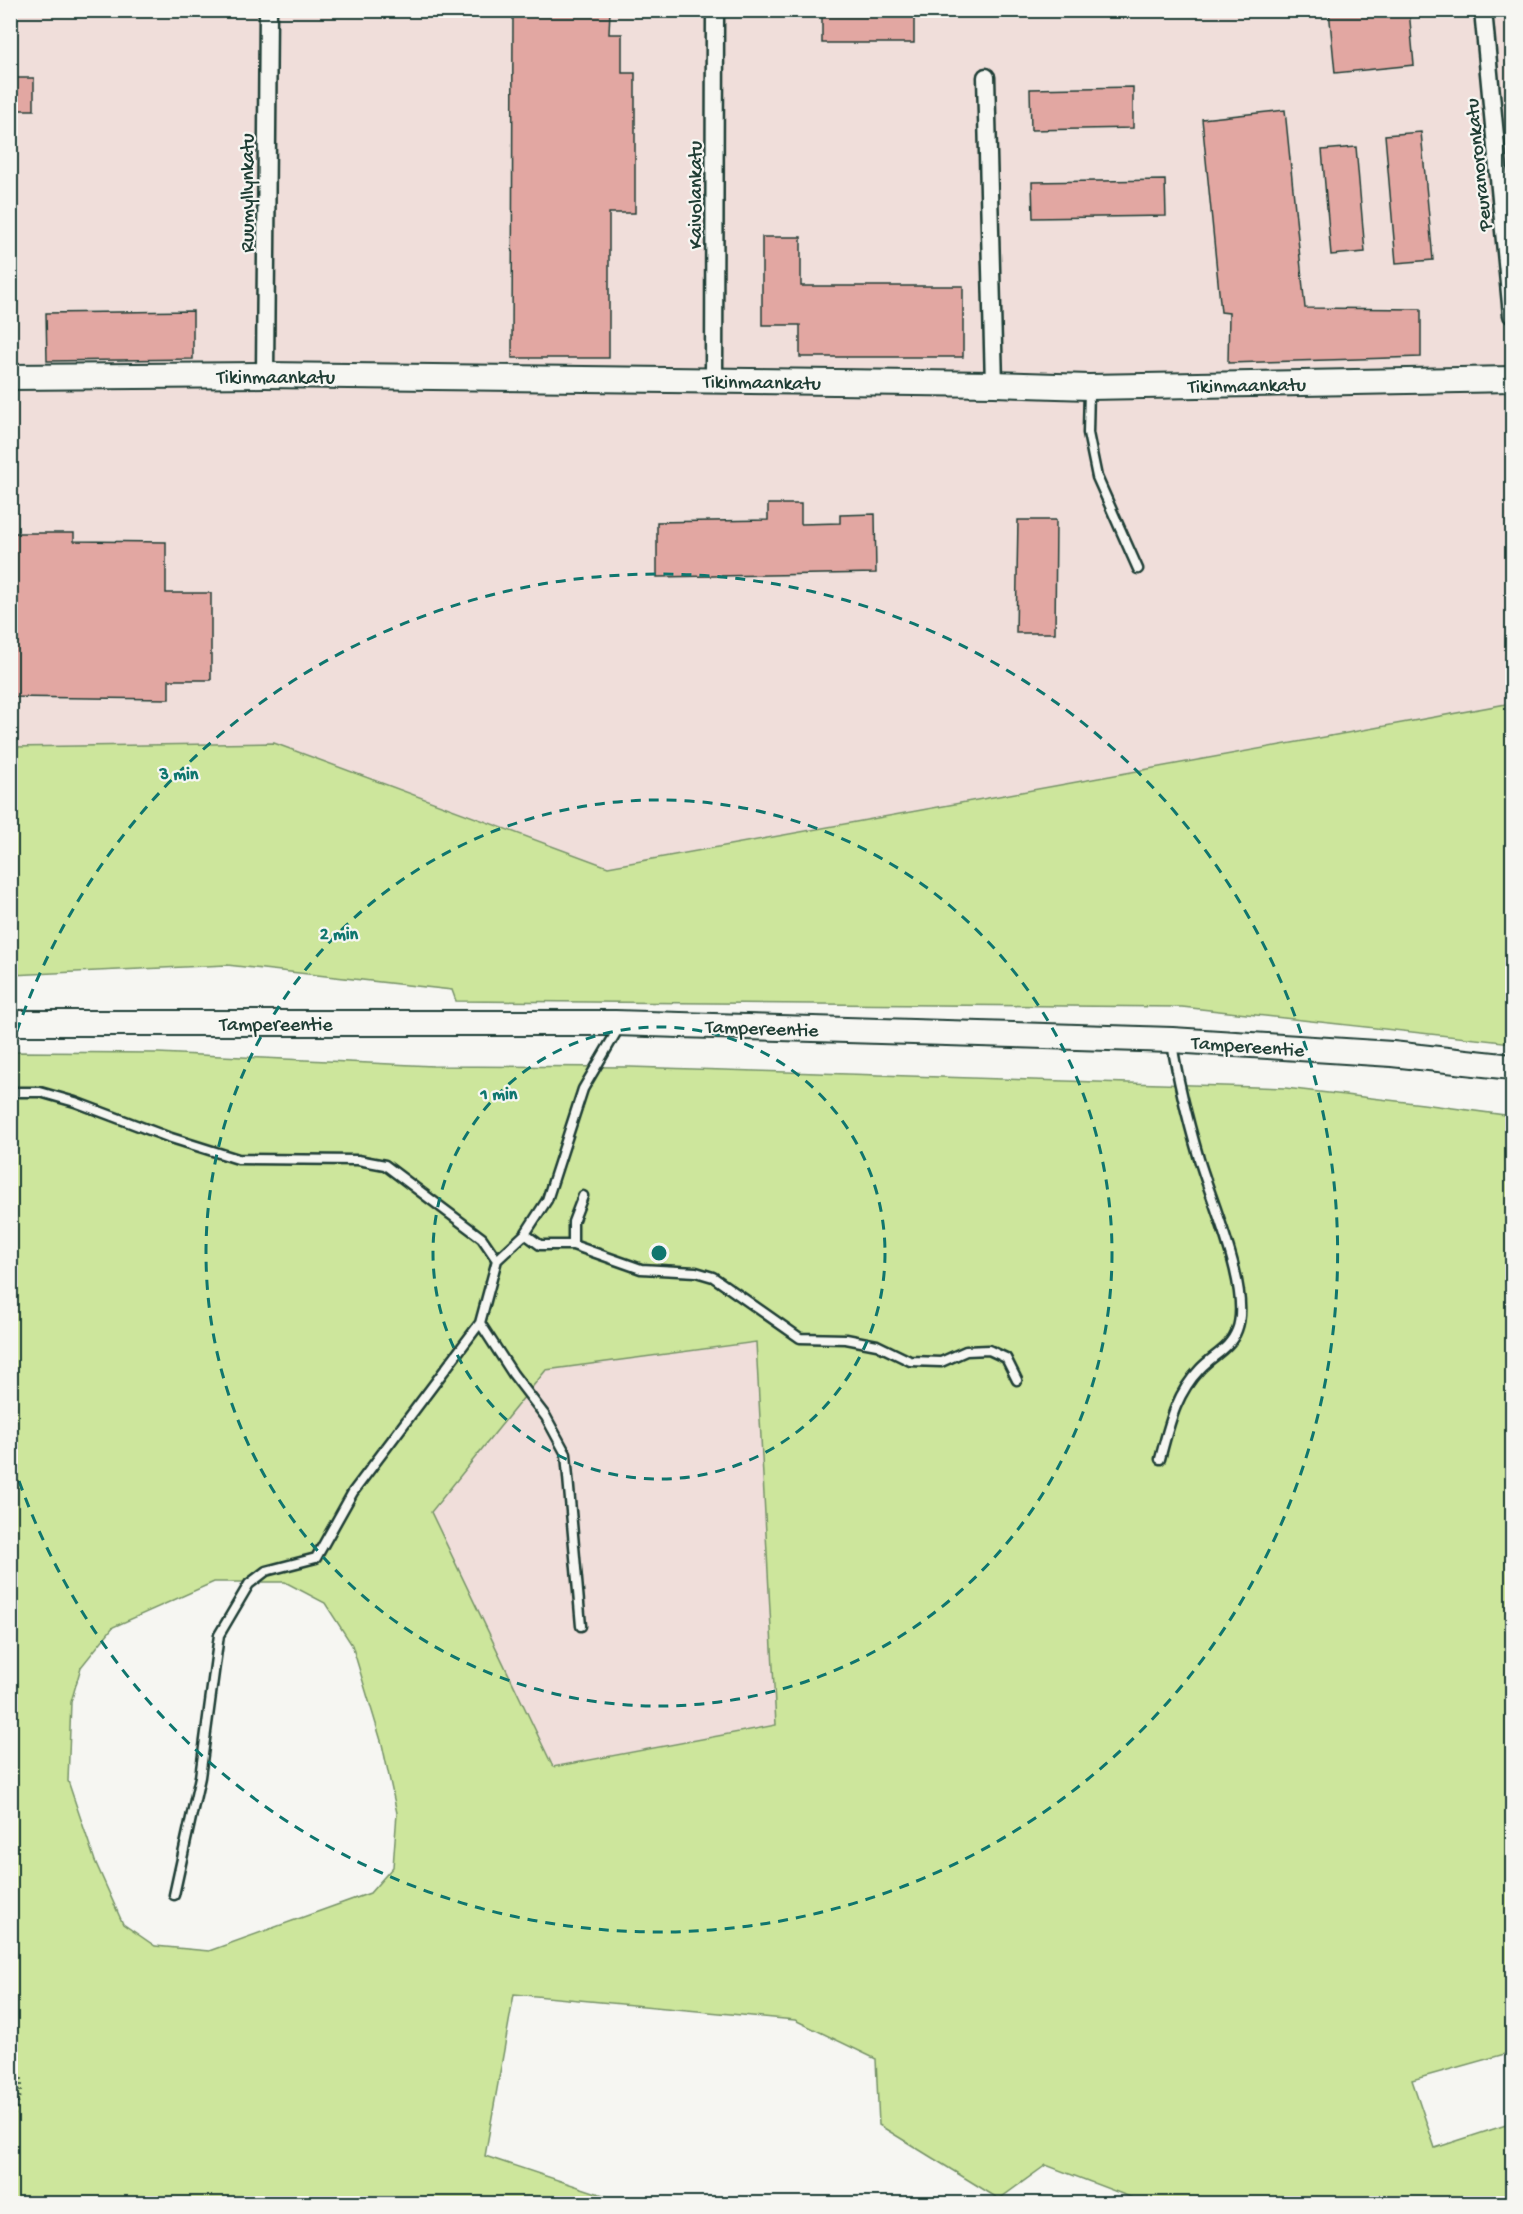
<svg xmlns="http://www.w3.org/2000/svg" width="1523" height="2214" viewBox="0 0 1523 2214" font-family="'Gochi Hand',sans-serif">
  <rect width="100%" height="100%" fill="#f6f6f2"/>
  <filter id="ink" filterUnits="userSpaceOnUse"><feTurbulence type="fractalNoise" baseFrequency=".0167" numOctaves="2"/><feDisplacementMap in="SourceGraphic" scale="12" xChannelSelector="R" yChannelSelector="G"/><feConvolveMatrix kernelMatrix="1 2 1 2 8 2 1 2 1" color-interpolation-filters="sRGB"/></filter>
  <g filter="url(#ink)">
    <path fill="#f0deda" d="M10,11H1512V703L608,867L274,743L11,747Z
      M756,1342L776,1725L553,1767L431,1512L546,1370Z"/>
    <path fill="#cde69c" stroke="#769268" stroke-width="1.5" fill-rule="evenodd" d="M1512,703V1043L1182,1007L456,1001L452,990L227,965L11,975V747L274,743L608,867Z
      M11,1052L158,1053L433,1066L630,1067L1285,1088L1423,1104L1512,1116V2052L1412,2080L1435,2148L1512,2123V2203H1146L1046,2165L999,2199L879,2125L876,2059L795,2020L514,1994L485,2156L627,2203L11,2204ZM756,1342L776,1725L553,1767L431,1512L546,1370ZM214,1582H285L325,1603L352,1645L382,1744L397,1813L393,1867L370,1893L209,1951L155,1946L123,1924L95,1861L68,1781L71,1702L81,1667L113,1627Z"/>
    <path fill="#e2a7a2" stroke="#1f3d34" stroke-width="1.5" d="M513,10H610L609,34H622V73H635V213H609V358H512Z
      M822,10H914V43H822Z
      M1329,10H1409L1414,65L1335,73Z
      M10,78H34V110H10Z
      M1133,87V128L1031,130L1030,89Z
      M1285,110L1305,308L1421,309V357L1228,363L1229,313L1221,312L1202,119Z
      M1421,132L1433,260L1396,263L1385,135Z
      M1356,147L1365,252L1331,255L1322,150Z
      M1165,180L1166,216L1033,218L1032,182Z
      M762,237H801V286H963V357H800V325H762Z
      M193,311V359L47,361L46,313Z
      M768,504H801V524L840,523V515L875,514L876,573L657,577V522L768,520Z
      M1018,520H1056L1055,633H1016Z
      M10,533H74V541L166,542V593H211V680H169V699L10,697Z"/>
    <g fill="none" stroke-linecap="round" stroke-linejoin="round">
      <defs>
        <path id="lane" d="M1089,388L1088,433L1097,477L1138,569
          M10,1092H40L75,1102L168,1137L238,1159L358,1160L385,1165L482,1238L497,1260
          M525,1234L540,1245H573L641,1269L696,1272L713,1277L800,1338L846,1339L877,1345L910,1361L941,1362L966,1351L989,1350L1006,1358L1017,1380
          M573,1245V1222L583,1196
          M480,1323L513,1374L546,1417L566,1454L581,1626
          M1160,1459C1169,1426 1175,1395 1200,1369C1213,1355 1230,1349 1237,1330C1252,1291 1211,1201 1199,1159C1188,1121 1178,1082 1172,1043
          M174,1895L200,1777L219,1635L249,1584L266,1571L316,1558L353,1492L480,1323L497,1260L525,1234L547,1200L583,1089L620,1026"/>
        <path id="street" d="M1483,10L1512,315
          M986,77L994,384
          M265,375L268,10
          M714,380L715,10"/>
        <path id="secondary" d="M10,377L265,375L994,384L1089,387L1512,379
          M10,1023H615L1013,1035L1172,1040L1392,1054L1512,1067"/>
      </defs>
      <use href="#lane" stroke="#1f3d34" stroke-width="13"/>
      <use href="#street" stroke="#1f3d34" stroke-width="21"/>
      <use href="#secondary" stroke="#1f3d34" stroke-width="28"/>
      <path stroke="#1f3d34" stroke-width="4" stroke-dasharray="1.5 4.5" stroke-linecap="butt" d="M10,2074L21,2078V2092L10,2125"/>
      <use href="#lane" stroke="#f6f6f2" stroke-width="8"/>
      <use href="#street" stroke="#f6f6f2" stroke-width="16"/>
      <use href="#secondary" stroke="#f6f6f2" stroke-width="24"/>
    </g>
  </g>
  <g fill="none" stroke="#0f766e" stroke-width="3" stroke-dasharray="10 8">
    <circle cx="659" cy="1253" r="226"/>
    <circle cx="659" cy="1253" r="453"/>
    <path d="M11 1049A679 679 0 1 1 11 1457"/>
  </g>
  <g text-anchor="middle" stroke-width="4.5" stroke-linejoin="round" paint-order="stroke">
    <g font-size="20" fill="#1f3d34" stroke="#f6f6f2">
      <text transform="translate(1477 165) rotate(-96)" y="7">Peuranoronkatu</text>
      <text transform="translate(246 193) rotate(-90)" y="7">Ruumyllynkatu</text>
      <text transform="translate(694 195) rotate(-90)" y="7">Kaivolankatu</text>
      <text x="276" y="383">Tikinmaankatu</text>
      <text transform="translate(762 381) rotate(1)" y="7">Tikinmaankatu</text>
      <text transform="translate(1247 384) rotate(-1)" y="7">Tikinmaankatu</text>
      <text x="276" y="1030">Tampereentie</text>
      <text transform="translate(762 1027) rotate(2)" y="7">Tampereentie</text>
      <text transform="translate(1248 1045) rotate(4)" y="7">Tampereentie</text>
    </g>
  </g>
  <circle cx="659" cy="1253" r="9" fill="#0f766e" stroke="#f6f6f2" stroke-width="3"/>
  <g font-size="18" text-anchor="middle" font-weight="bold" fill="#0f766e" stroke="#f6f6f2" stroke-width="4.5" stroke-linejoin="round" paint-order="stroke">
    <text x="179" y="779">3 min</text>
    <text x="339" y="939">2 min</text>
    <text x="499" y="1099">1 min</text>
  </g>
  <rect width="1523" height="2214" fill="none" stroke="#f6f6f2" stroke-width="36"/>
  <rect x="18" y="18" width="1487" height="2178" fill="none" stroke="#1f3d34" stroke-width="2" filter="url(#ink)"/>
</svg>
